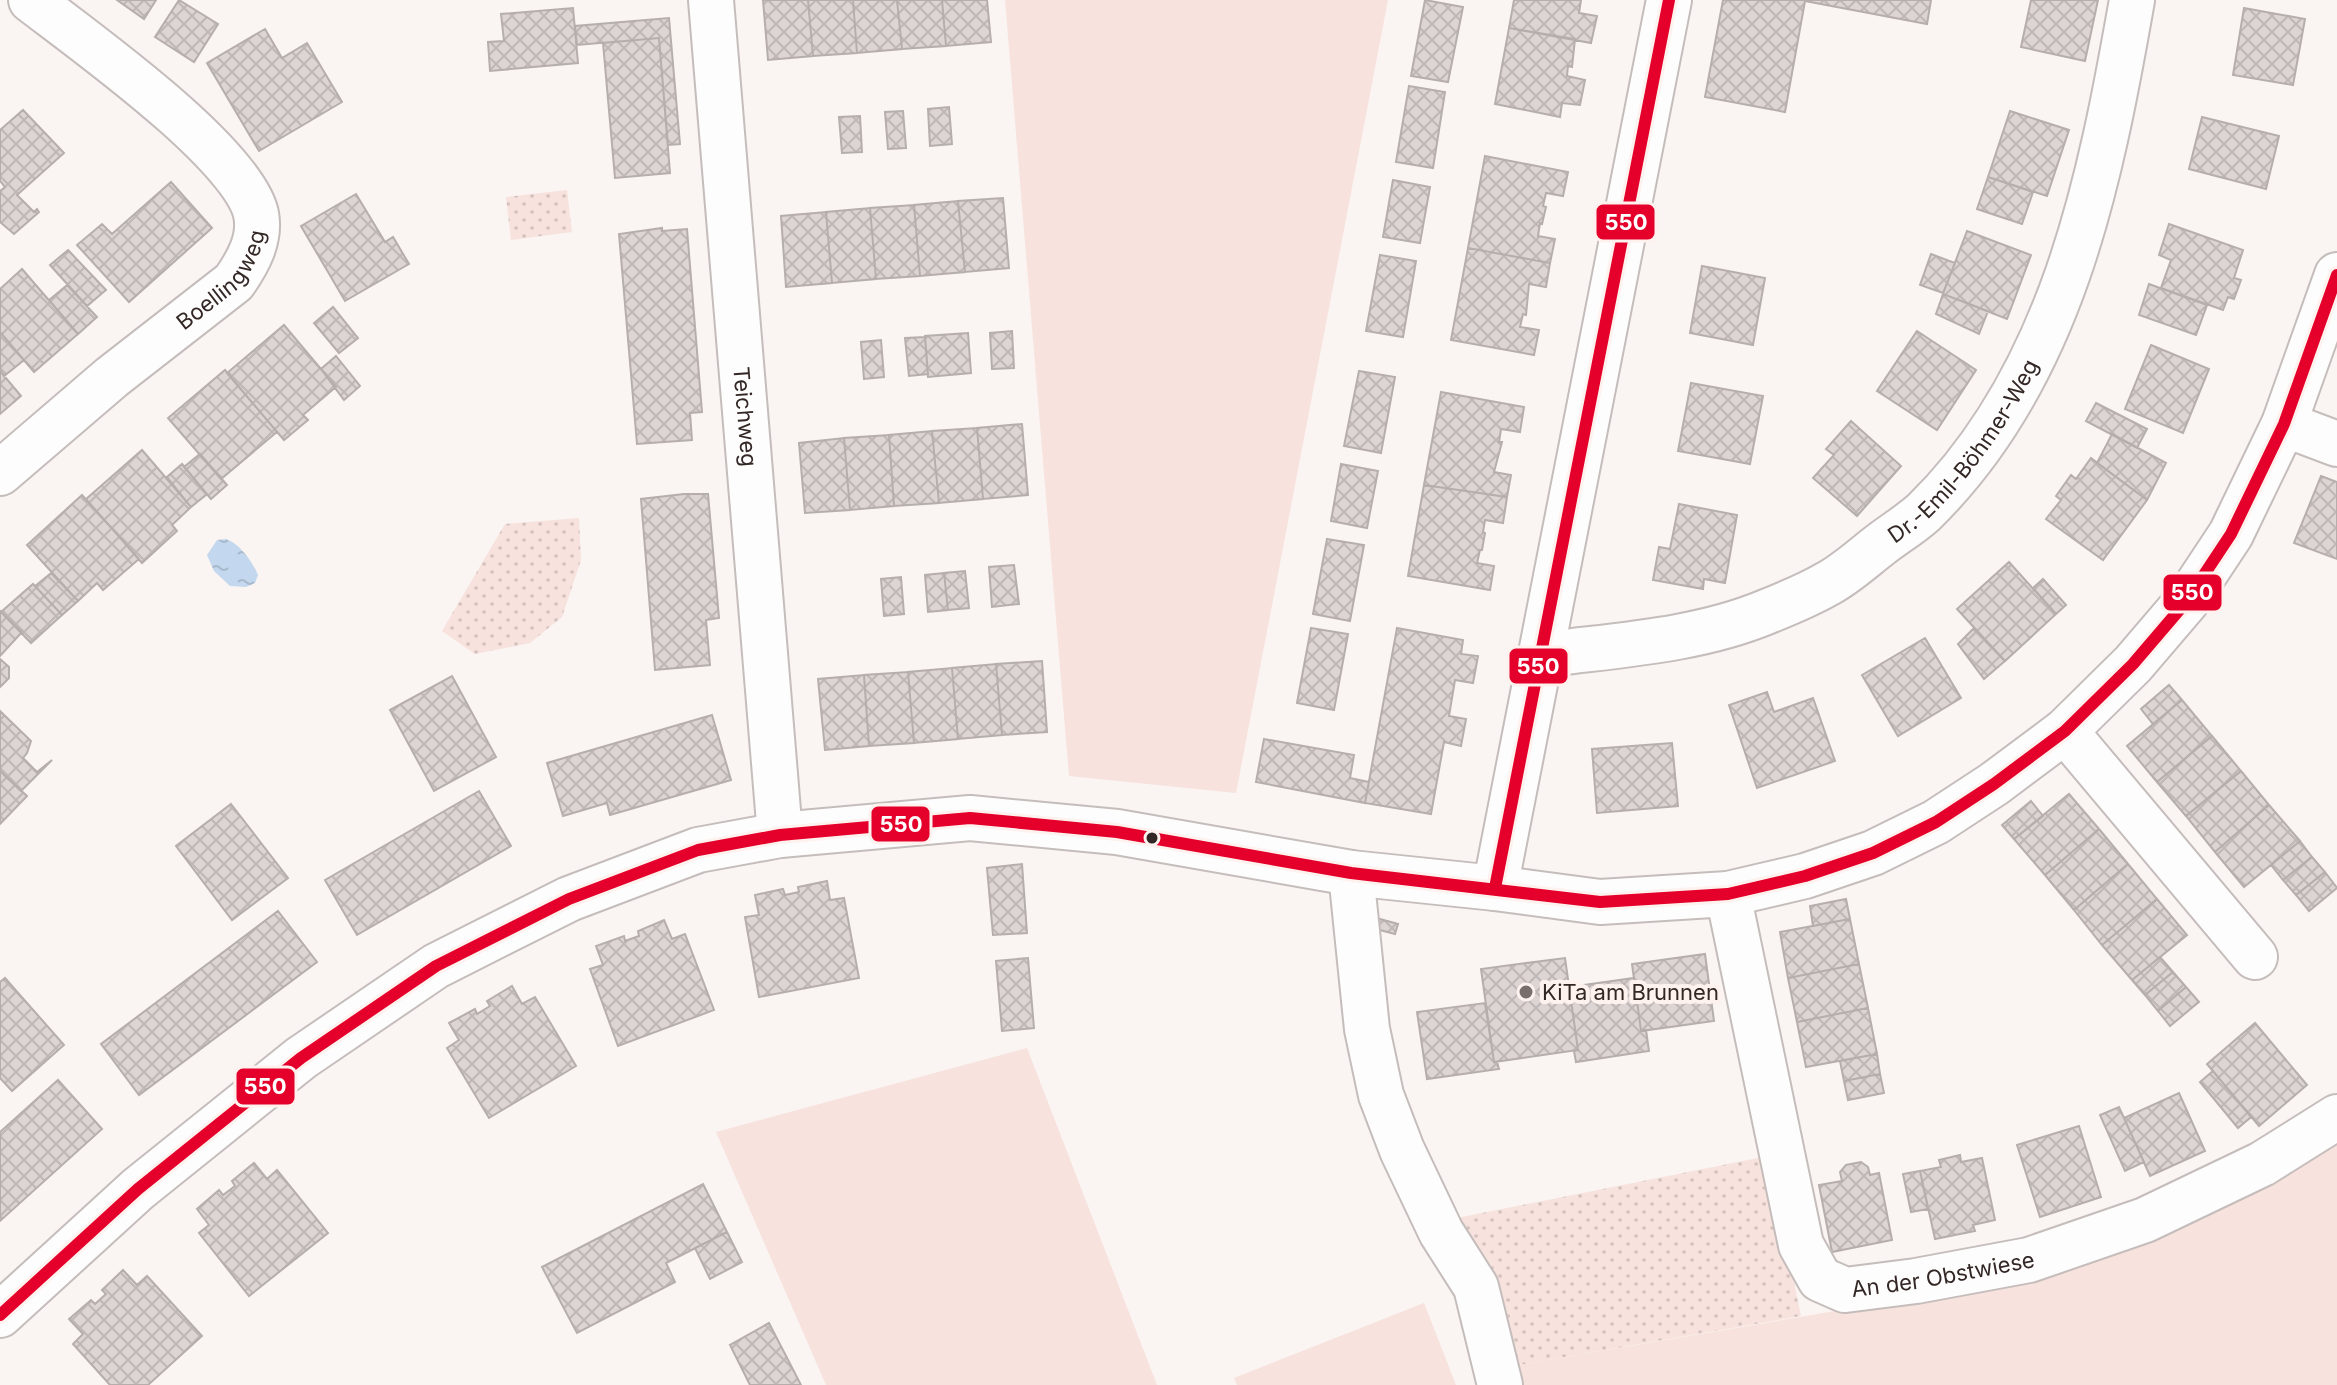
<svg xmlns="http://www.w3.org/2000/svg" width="2337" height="1385" viewBox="0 0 2337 1385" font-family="Inter,sans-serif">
  <defs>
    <pattern id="park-dots" width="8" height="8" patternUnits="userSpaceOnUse" patternTransform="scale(2)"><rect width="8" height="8" fill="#f7e2dd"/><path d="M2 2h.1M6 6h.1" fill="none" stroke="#d4c2be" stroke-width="1.8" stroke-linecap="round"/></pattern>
    <pattern id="water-ripples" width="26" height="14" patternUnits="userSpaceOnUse" patternTransform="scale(2)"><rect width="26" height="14" fill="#c3d8ee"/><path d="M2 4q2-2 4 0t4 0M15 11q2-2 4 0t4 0" fill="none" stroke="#a8b9cc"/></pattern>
    <pattern id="building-cross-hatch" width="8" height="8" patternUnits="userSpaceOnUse" patternTransform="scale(2)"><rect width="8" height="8" fill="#ddd5d3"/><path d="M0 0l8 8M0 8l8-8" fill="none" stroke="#beb7b5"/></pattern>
  </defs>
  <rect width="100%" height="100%" fill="#faf4f2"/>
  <path fill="#f7e2dd" d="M1005,0H1388L1236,793L1069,776Z
    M1027,1048L1157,1385H826L716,1132Z
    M2337,1144V1385H1510L1507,1367L2041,1276L2155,1236L2271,1186Z
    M1424,1303L1456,1385H1237L1234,1378Z"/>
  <path fill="url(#park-dots)" d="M567,190L572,232L511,240L506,197Z
    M579,518L581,560L562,617L530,643L475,654L442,631L505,524Z
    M1768,1156L1801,1316L1507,1367L1452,1219Z"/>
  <path fill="url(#water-ripples)" d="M226,539C240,544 252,561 258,575L255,583L246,587L230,586L214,571L207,555L217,540Z"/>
  <path fill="url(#building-cross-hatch)" stroke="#b6aeac" stroke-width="2" d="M117,0H156L144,19Z
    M179,0L218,24L194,62L155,37Z
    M763,0H808L813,56L768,60Z
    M808,0H853L857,53L813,56Z
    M853,0H897L902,49L857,53Z
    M897,0H942L946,46L902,49Z
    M942,0H987L991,42L946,46Z
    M1425,0L1463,7L1448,82L1411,76Z
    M1514,0H1581L1579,13L1597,16L1591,43L1509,28Z
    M1723,0H1931L1927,24L1805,1L1785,112L1705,97Z
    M2031,0H2098L2085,61L2021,47Z
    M573,8L578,63L490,71L488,42L504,41L501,14Z
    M2244,8L2305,19L2293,85L2233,75Z
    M669,18L680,144L668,145L659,38L577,45L575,26Z
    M1509,28L1575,39L1572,67L1568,66L1567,76L1585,80L1580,105L1562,103L1560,117L1495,104Z
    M265,29L282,58L307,43L342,102L259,151L207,63Z
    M659,38L670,173L615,178L603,43Z
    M1409,86L1445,92L1433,168L1396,162Z
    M949,107L952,144L930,146L928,109Z
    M23,110L64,153L17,195L34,212L37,209L39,212L14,234L0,222V191L5,187L0,181V130Z
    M903,111L906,148L888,149L885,112Z
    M2010,111L2069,130L2047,196L1988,177Z
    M860,116L862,152L842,153L839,117Z
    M2202,117L2279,136L2266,189L2189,169Z
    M1485,156L1568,172L1563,196L1546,193L1543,206L1546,207L1542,224L1540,223L1538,236L1555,239L1550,263L1468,248Z
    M1988,177L2033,192L2022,224L1977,209Z
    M1393,180L1430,187L1420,243L1383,237Z
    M171,182L212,228L129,302L77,245L102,224L112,234Z
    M356,194L385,242L393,237L409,264L345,301L301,226Z
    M1003,198L1009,268L965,272L958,201Z
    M958,201L965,272L920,276L914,205Z
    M914,205L920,276L876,279L870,208Z
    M870,208L876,279L832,283L826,212Z
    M826,212L832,283L786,287L781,216Z
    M2169,224L2243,250L2234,278L2241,280L2234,299L2228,297L2223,310L2161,288L2171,260L2159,255Z
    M662,228V231L687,229L702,412L690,413L692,440L637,444L619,234Z
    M1967,231L2031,255L2007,319L1943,294Z
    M1468,248L1550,263L1546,287L1529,284L1526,315L1523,314L1520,327L1539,330L1534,355L1451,340Z
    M68,250L106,290L87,306L50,265Z
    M1931,254L1955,263L1943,293L1920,285Z
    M1380,255L1416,261L1403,337L1366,331Z
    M1702,266L1765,278L1753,345L1690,333Z
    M22,269L78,334L34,372L0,332V289Z
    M2149,284L2207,305L2196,335L2139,315Z
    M67,285L97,317L78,334L49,300Z
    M1943,294L1988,311L1979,334L1936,314Z
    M333,307L358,338L339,353L314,323Z
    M284,325L336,387L303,415L308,420L284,440L227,373Z
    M1012,331L1014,368L992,369L990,333Z
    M1917,331L1976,370L1937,430L1877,391Z
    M0,332L24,360L4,376L0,371Z
    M968,333L971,373L928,377L925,336Z
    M925,337L928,374L909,376L905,338Z
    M881,340L884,377L864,379L861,342Z
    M2151,345L2209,369L2183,433L2125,409Z
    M336,356L360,386L344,400L321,369Z
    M225,370L277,432L221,479L168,418Z
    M0,371L21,396L0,414Z
    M1359,371L1395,377L1381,453L1344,446Z
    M1691,383L1763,396L1750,464L1678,451Z
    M1441,392L1524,407L1520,432L1501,429L1499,442H1502L1494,472L1511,475L1507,497L1424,485Z
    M2096,403L2147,429L2137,448L2086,421Z
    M1851,421L1901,466L1857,516L1813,478L1834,455L1826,449Z
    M1022,424L1028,495L983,499L977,428Z
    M977,428L983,499L939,503L932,431Z
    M932,431L939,503L894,506L889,435Z
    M2112,434L2166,463L2147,500L2097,463Z
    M889,435L894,506L850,510L844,438Z
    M844,438L850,510L805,513L799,443Z
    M142,450L191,507L172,525L177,531L142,563L86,499Z
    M200,454L227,485L211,499L184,467Z
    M2091,458L2147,500L2103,560L2046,519L2061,500L2056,496L2071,475L2076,479Z
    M182,464L207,494L191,507L167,477Z
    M1341,464L1378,471L1367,528L1331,521Z
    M2321,476L2337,482V559L2294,543Z
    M1424,485L1507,497L1503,523L1485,520L1483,532L1485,533L1482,550H1480L1477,563L1494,566L1490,590L1408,576Z
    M684,494H708L719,618L706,620L710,665L655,670L641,499Z
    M82,495L139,559L103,590L97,583L78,601L27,545Z
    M1679,504L1737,515L1725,583L1704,579L1703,589L1653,580L1659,547L1670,549Z
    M1327,539L1364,545L1350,621L1313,614Z
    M2009,562L2056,614L2005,661L1957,609Z
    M1014,565L1019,604L992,607L989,567Z
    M965,571L969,608L948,610L944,573Z
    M51,573L78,601L62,615L35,586Z
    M944,573L948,610L928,612L925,575Z
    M901,577L904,614L884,616L881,579Z
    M2043,579L2066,605L2056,614L2033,588Z
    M33,584L62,615L31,643L1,612Z
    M0,611L22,632L0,656Z
    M1311,628L1348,634L1334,710L1297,703Z
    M1397,628L1463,640L1461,654L1478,656L1473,683L1455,680L1449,716L1466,719L1461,746L1444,742L1431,814L1365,803Z
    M1974,628L2005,661L1984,679L1958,644Z
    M1925,638L1961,698L1898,736L1862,675Z
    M0,659L9,667V678L0,687Z
    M1042,661L1047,732L1002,735L996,664Z
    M996,664L1002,735L958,739L952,668Z
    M952,668L958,739L914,743L908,672Z
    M908,672L914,743L869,746L864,675Z
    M864,675L869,746L825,750L818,679Z
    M452,676L496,757L434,791L390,710Z
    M2169,685L2182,700L2153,724L2141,709Z
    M1767,692L1774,712L1813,698L1835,761L1757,788L1729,705Z
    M2182,700L2212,736L2157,782L2127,746Z
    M0,711L31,741L27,753L23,758L37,772L52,760L21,791L0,771Z
    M712,715L731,780L610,815L607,803L563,816L547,763Z
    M2212,736L2241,771L2186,816L2157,782Z
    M1264,739L1354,755L1350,778L1369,782L1365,803L1256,782Z
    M1672,743L1678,806L1597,813L1592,749Z
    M0,771L27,796L0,824Z
    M2241,771L2269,805L2215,852L2186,816Z
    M479,791L511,846L357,935L325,880Z
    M2069,794L2099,829L2045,875L2014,839Z
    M2031,801L2043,816L2014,839L2002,825Z
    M231,804L288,878L232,920L176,846Z
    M2269,805L2300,841L2244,887L2215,852Z
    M2099,829L2128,864L2074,910L2045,875Z
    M2300,841L2312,857L2283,880L2271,865Z
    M2312,857L2325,872L2296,895L2283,880Z
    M1022,864L1027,933L993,935L987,868Z
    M2128,864L2157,899L2102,945L2074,910Z
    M2325,872L2337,888L2309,911L2296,895Z
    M827,881L830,900L844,898L859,978L759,997L745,917L759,915L755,895L783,889L785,895L799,892L798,887Z
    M1846,899L1850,919L1813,926L1810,906Z
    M2157,899L2187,935L2132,980L2102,945Z
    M278,911L317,962L139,1095L101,1044Z
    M1380,919L1398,924L1395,934L1376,929Z
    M1850,919L1859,964L1788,978L1780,932Z
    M664,920L672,939L685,934L714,1010L618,1046L590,969L603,965L596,946L624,936L625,941L639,936L638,931Z
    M1705,954L1714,1021L1641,1031L1632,964Z
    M2160,957L2173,972L2145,995L2132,980Z
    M1028,958L1034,1028L1002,1031L996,961Z
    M1565,958L1578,1050L1494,1062L1481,969Z
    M1859,964L1868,1008L1797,1022L1788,978Z
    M2173,972L2186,987L2158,1011L2145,995Z
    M5,978L64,1045L12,1091L0,1078V982Z
    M1634,978L1641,1031L1646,1030L1649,1051L1576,1062L1574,1051L1578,1050L1569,987Z
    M512,986L522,1004L535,997L576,1066L489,1118L447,1048L459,1040L449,1023L475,1009L477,1014L490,1006L487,1001Z
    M2186,987L2199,1002L2170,1026L2158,1011Z
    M1485,1003L1494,1062H1497L1499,1069L1427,1079L1417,1012Z
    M1868,1008L1877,1054L1806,1067L1797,1022Z
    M2255,1023L2307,1085L2259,1126L2207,1064Z
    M1877,1054L1880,1074L1844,1081L1840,1061Z
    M2213,1071L2251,1117L2238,1128L2200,1082Z
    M1880,1074L1884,1093L1848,1100L1844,1081Z
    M58,1080L102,1129L0,1221V1132Z
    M2179,1093L2205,1151L2150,1176L2124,1118Z
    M2119,1107L2144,1162L2125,1171L2100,1115Z
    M2079,1126L2101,1197L2040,1217L2017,1145Z
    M1960,1155L1961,1162L1982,1158L1995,1220L1973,1225L1975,1231L1935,1239L1920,1171L1941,1167L1939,1160Z
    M1861,1162L1868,1167L1870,1175L1879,1173L1892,1240L1832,1252L1819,1185L1842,1181L1840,1172L1846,1165Z
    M254,1163L267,1179L277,1170L328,1233L249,1296L199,1233L209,1225L197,1209L219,1190L223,1195L235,1186L232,1181Z
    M1920,1171L1928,1209L1911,1212L1903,1174Z
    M703,1184L727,1232L666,1263L675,1282L577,1333L542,1267Z
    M727,1232L742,1262L710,1279L695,1248Z
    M123,1270L137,1285L147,1276L202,1336L148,1385H110L73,1344L83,1334L69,1319L91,1300L95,1304L106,1294L102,1290Z
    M769,1323L801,1385H750L730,1345Z"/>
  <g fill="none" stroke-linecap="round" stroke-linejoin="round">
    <defs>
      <g id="minor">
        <path id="s1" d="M711,0L780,835"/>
        <path d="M2284,424L2337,444"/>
        <path id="s2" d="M0,473L112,377L234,282C248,262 261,239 256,214C243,154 83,40 31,0"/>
        <path id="s3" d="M1541,655C1616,645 1696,641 1766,612C1786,604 1808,595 1827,584C1846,574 1863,558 1880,545C1894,534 1911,524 1924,512C2062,377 2100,182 2132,0"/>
        <path d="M2065,731L2255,957"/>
        <path d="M1351,873L1367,1029L1381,1095L1402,1150L1441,1232L1476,1287L1500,1385"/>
        <path d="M1495,888L1669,0"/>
        <path id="s4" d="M1728,894L1801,1245L1820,1279L1845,1290L1916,1281L2029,1260L2145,1220L2262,1164L2337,1117"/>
        <path d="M0,1315L138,1189L301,1058L436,966L569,899L698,850L780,835L970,818L1117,832L1351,873L1495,888L1600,902L1728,894L1805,876L1873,853L1936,822L1994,784L2065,731L2133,664L2186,602L2231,534L2284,424L2337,275"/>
      </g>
    </defs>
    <use href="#minor" stroke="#c5bdbb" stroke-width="48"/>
    <use href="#minor" stroke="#fefdfd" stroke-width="44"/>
    <defs>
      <path id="bus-1" d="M1495,888L1669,0
        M0,1315L138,1189L301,1058L436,966L569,899L698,850L780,835L970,818L1117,832L1351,873L1600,902L1728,894L1805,876L1873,853L1936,822L1994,784L2065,731L2133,664L2186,602L2231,534L2284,424L2337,275"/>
    </defs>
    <use href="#bus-1" stroke="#fef2ef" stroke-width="18"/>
    <use href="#bus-1" stroke="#e4002b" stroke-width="12"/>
  </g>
  <circle fill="#322724" stroke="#fef2ef" stroke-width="3" cx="1152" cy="838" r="7"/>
  <circle fill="#786f6c" stroke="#fef2ef" stroke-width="3" cx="1526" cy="992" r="8"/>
  <g text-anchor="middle" stroke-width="8" stroke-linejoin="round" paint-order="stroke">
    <g font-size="22" fill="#322724" stroke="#fef2ef">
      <text dy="8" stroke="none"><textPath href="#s2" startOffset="296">Boellingweg</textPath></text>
      <text dy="8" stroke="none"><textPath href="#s1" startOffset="418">Teichweg</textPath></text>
      <text dy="8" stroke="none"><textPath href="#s3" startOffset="490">Dr.-Emil-Böhmer-Weg</textPath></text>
      <text dy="8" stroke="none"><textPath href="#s4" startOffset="524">An der Obstwiese</textPath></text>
    </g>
    <g font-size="22" fill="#322724" stroke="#fef2ef" text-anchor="start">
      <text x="1542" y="1000">KiTa am Brunnen</text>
    </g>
  </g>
  <g stroke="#fef2ef" stroke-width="3">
    <rect x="1595" y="203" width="61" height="38" rx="8" fill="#e4002b"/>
    <rect x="2162" y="573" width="61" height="39" rx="8" fill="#e4002b"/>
    <rect x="1508" y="647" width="61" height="38" rx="8" fill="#e4002b"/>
    <rect x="870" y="805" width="61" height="38" rx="8" fill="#e4002b"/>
    <rect x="235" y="1067" width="61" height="39" rx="8" fill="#e4002b"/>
  </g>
  <g font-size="22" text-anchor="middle" font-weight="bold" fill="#fff">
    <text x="1626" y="230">550</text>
    <text x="2192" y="600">550</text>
    <text x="1538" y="674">550</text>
    <text x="901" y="832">550</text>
    <text x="265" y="1094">550</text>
  </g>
</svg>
